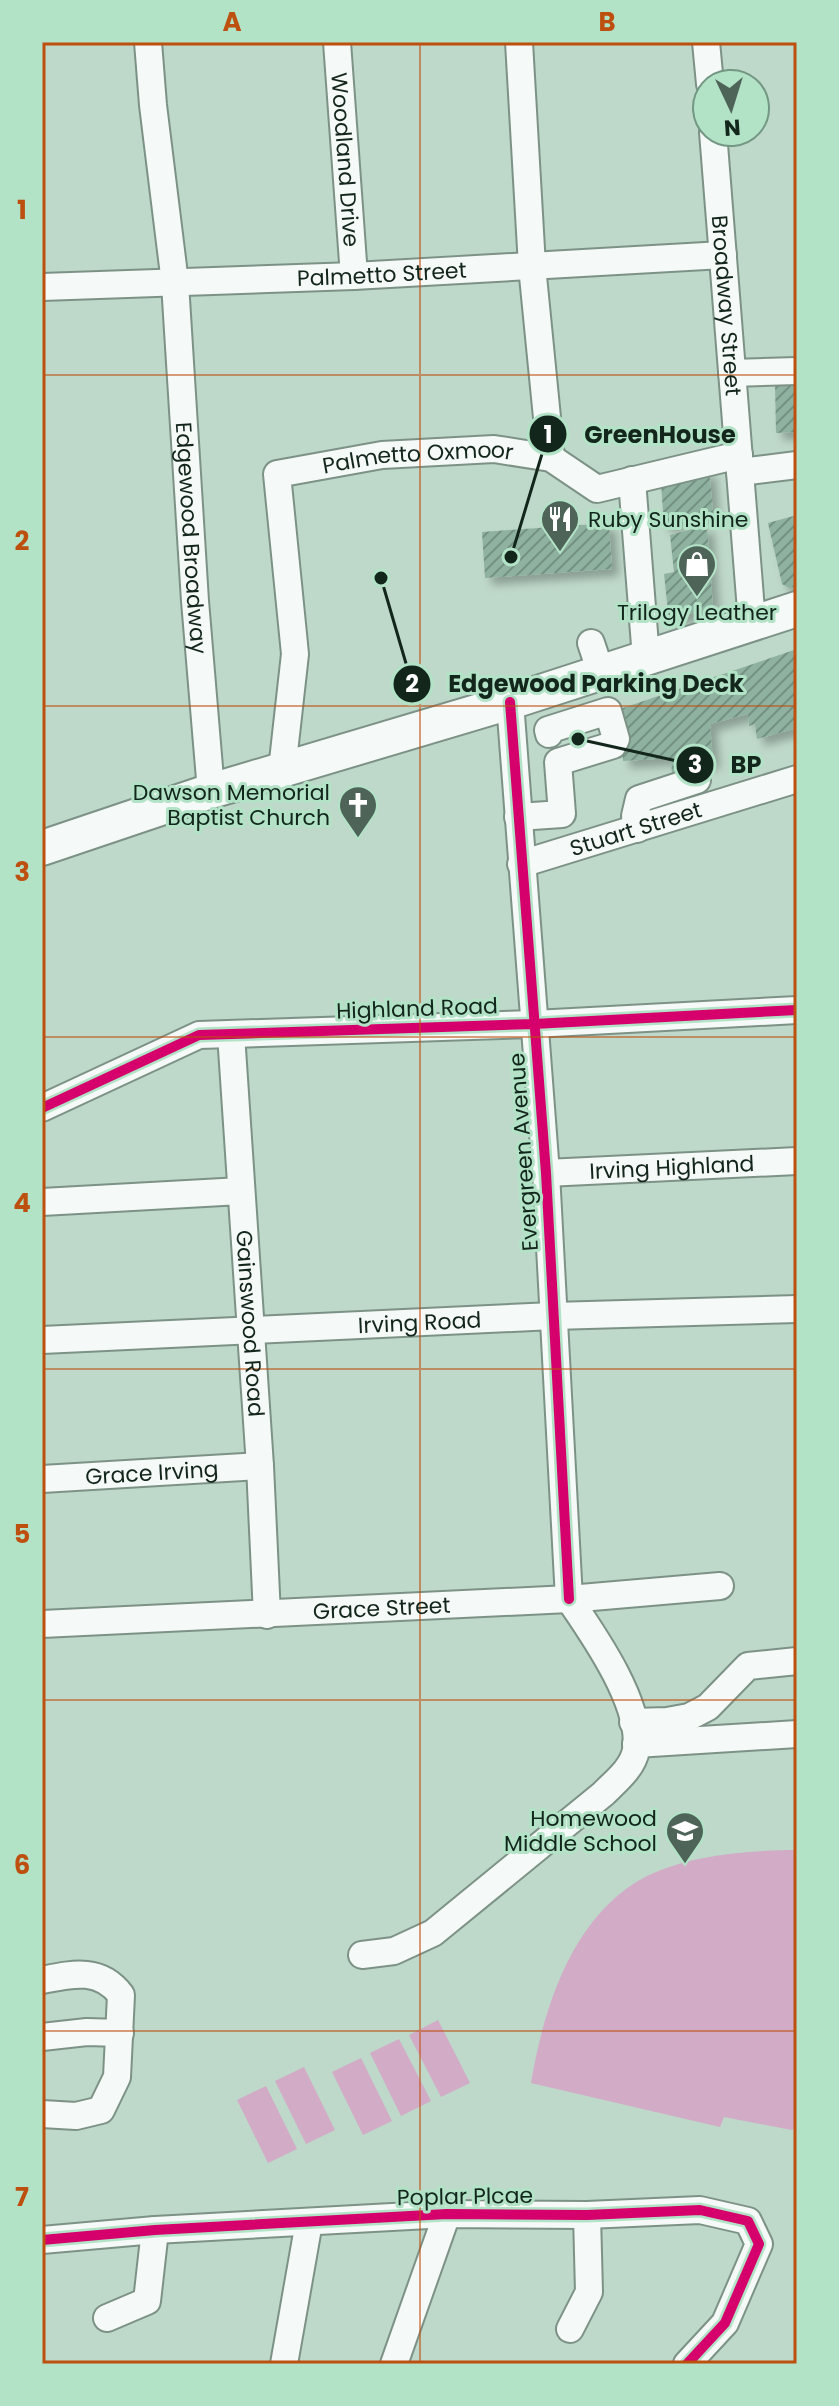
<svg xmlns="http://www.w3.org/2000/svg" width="839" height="2406" viewBox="0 0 839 2406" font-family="Poppins,sans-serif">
  <defs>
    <pattern id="building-hatch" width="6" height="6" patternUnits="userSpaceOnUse" patternTransform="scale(2)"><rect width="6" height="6" fill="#8fb2a0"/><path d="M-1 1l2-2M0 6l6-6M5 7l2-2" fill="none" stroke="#749182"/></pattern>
    <filter id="shadow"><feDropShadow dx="7" dy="7" stdDeviation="4" flood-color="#0004"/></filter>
  </defs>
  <rect width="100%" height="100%" fill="#bed8c9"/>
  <path fill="#d2abc7" d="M797,1850V2126L792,2130L724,2117L720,2127L531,2083C544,2006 573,1914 647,1876C689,1855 751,1850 797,1850Z
    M438,2020L470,2083L441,2097L409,2035Z
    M399,2039L431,2101L401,2116L370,2053Z
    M361,2058L392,2121L363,2135L332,2072Z
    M304,2067L335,2130L306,2144L275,2081Z
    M266,2086L297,2149L268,2163L237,2100Z"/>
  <path fill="url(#building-hatch)" filter="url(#shadow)" d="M797,383V432L776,433L775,384Z
    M709,469L713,513L664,527L661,482Z
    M797,515V586L789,588L782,584L768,523Z
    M609,523L612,569L485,578L482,532Z
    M707,525L713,607L669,620L664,574L674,572L670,535Z
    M797,649V728L757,739L755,724L749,726L748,714L710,724L713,761L672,774L671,758L623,761L620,709Z"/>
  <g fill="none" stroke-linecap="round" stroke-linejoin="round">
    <defs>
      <g id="minor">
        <path id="s1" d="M148,42L153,105L175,283L195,601L211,791"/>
        <path id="s2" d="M337,42L354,276"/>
        <path d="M519,42L532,266L551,458"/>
        <path d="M706,42L710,84"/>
        <path id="s3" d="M713,132L752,623"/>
        <path id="s4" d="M42,287L354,276L723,255"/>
        <path d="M732,373L797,371"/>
        <path d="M740,472L797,465"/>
        <path d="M632,480L646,658"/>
        <path d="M591,643L601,673"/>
        <path d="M510,702L546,1173L569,1599"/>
        <path id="s5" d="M282,770L295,654L277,474L382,455L494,449L551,458L597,489L739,455"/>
        <path d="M518,817L562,814L558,762L613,745L616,739L608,711L548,730L549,734"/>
        <path d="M637,829L635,816L639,799L697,780"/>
        <path id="s6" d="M521,864L797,779"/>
        <path id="s7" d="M231,1034L260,1466L267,1615"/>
        <path d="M42,1108L199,1035L534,1024L797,1010"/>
        <path id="s8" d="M546,1173L797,1161"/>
        <path d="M42,1202L241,1191"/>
        <path id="s9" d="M42,1340L553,1316L797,1309"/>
        <path id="s10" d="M42,1479L260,1466"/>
        <path id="s11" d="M42,1624L569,1599L720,1586"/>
        <path d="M633,1722L667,1721L689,1717L708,1707L748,1666L797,1661"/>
        <path d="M636,1744L797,1734"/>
        <path d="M362,1955L394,1951L433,1933L603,1794C615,1782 633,1768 636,1750C643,1705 593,1634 569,1599"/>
        <path d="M42,1980C72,1974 100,1967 121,1995L117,2077L101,2110L76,2116L42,2114"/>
        <path d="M42,2037L87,2032L120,2033"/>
        <path d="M42,2240L155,2230L447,2214L587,2215L700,2210L748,2221L759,2244L725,2323L687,2364"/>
        <path d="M107,2318L147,2301L155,2230"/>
        <path d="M570,2329L589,2292L587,2215"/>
        <path d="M284,2364L309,2222"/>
        <path d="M394,2364L447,2214"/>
      </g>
      <path id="major" d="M42,848L211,791L510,702L797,609"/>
    </defs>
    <use href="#minor" stroke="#7d9286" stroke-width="30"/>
    <use href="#major" stroke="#7d9286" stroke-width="38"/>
    <use href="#minor" stroke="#f5f9f7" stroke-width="26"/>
    <use href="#major" stroke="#f5f9f7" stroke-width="34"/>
    <defs>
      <path id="cycleway" d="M510,702L546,1173L569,1599
        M42,1108L199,1035L534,1024L797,1010
        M42,2240L155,2230L447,2214L587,2215L700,2210L748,2221L759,2244L725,2323L687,2364"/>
    </defs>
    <use href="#cycleway" stroke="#b3e3c7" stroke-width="15"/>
    <use href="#cycleway" stroke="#d6006c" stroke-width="10"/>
  </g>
  <path fill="none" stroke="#bd4f0f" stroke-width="2" stroke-opacity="0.55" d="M420,42V2364M42,375H797M42,706H797M42,1037H797M42,1369H797M42,1700H797M42,2031H797"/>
  <defs>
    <symbol id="restaurant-pin" viewBox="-11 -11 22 30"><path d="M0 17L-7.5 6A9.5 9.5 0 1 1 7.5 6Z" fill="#4f6459" stroke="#b3e3c7"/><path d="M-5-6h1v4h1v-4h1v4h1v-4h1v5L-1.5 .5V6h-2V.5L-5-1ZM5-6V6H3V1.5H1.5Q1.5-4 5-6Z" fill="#fff"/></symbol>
    <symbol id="shop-pin" viewBox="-11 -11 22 30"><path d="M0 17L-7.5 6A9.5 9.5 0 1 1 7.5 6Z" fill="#4f6459" stroke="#b3e3c7"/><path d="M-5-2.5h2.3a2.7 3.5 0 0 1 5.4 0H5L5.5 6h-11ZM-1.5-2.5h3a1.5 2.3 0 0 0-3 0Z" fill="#fff"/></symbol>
    <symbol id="church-pin" viewBox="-11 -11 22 30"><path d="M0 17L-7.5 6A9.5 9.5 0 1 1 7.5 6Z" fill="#4f6459" stroke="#b3e3c7"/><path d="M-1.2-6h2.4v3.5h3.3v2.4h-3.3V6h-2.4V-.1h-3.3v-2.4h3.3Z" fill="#fff"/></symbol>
    <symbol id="school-pin" viewBox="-11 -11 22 30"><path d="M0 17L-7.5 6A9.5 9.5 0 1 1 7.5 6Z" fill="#4f6459" stroke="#b3e3c7"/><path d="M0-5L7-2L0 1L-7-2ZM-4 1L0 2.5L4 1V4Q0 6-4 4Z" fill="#fff"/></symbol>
  </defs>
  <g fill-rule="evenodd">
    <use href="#restaurant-pin" x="538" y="497" width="44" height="60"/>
    <use href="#shop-pin" x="675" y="542" width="44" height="60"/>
    <use href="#church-pin" x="336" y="783" width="44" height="60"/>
    <use href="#school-pin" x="663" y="1809" width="44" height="60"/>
  </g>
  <g text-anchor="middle" stroke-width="6" stroke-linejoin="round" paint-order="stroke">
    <g font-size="22" fill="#13261c" stroke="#b3e3c7">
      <text dy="8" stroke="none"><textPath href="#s2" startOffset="118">Woodland Drive</textPath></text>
      <text dy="8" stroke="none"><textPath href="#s4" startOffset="340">Palmetto Street</textPath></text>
      <text dy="8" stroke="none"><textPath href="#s3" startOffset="174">Broadway Street</textPath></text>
      <text dy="8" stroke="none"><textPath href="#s5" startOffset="440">Palmetto Oxmoor</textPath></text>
      <text dy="8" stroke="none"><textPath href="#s1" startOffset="498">Edgewood Broadway</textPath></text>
      <text dy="8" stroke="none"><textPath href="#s6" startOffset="120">Stuart Street</textPath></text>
      <text transform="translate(417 1008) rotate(-2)" y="8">Highland Road</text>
      <text transform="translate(523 1152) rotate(-94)" y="8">Evergreen Avenue</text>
      <text dy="8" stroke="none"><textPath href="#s8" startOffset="126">Irving Highland</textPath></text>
      <text dy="8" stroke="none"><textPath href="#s9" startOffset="378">Irving Road</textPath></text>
      <text dy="8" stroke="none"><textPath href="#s7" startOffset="290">Gainswood Road</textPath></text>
      <text dy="8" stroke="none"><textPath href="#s10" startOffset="110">Grace Irving</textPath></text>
      <text dy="8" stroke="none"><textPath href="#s11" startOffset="340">Grace Street</textPath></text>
      <text transform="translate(465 2196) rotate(-1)" y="8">Poplar Plcae</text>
    </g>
    <g font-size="22" fill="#13261c" stroke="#b3e3c7" text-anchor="end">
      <text x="588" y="527" text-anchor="start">Ruby Sunshine</text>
      <text x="697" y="620" text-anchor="middle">Trilogy Leather</text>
      <text x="330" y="800">Dawson Memorial<tspan x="330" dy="25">Baptist Church</tspan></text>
      <text x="657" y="1826">Homewood<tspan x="657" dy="25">Middle School</tspan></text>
    </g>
  </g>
  <path fill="none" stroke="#13261c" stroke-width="3" d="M511 557L548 434M381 578L412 684M578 739L695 765"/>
  <g fill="#13261c" stroke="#b3e3c7" stroke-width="3">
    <circle cx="511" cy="557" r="8"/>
    <circle cx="381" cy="578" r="8"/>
    <circle cx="578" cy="739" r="8"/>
    <circle cx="548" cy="434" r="20"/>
    <circle cx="412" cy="684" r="20"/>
    <circle cx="695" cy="765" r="20"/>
  </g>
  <g font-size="24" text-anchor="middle" font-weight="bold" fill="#fff">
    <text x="548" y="443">1</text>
    <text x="412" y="692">2</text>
    <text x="695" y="773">3</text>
  </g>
  <g font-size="24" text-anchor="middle" font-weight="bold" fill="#13261c" stroke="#b3e3c7" stroke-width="6" stroke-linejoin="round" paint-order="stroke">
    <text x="660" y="443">GreenHouse</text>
    <text x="596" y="692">Edgewood Parking Deck</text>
    <text x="746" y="773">BP</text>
  </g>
  <rect width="839" height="2406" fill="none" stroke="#b3e3c7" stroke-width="88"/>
  <g transform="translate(731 108) rotate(176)"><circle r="38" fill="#b3e3c7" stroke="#739783" stroke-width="2"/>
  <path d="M0-6L14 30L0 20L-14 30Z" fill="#4f6459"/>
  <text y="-12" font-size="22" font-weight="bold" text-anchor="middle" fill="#13261c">N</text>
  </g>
  <rect x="44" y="44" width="751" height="2318" fill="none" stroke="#bd4f0f" stroke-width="3"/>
  <g font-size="26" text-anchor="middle" font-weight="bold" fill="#bd4f0f">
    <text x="232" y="31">A</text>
    <text x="607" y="31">B</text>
    <text x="22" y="219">1</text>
    <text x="22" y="550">2</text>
    <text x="22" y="881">3</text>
    <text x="22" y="1212">4</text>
    <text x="22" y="1543">5</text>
    <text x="22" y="1874">6</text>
    <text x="22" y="2206">7</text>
  </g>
</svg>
